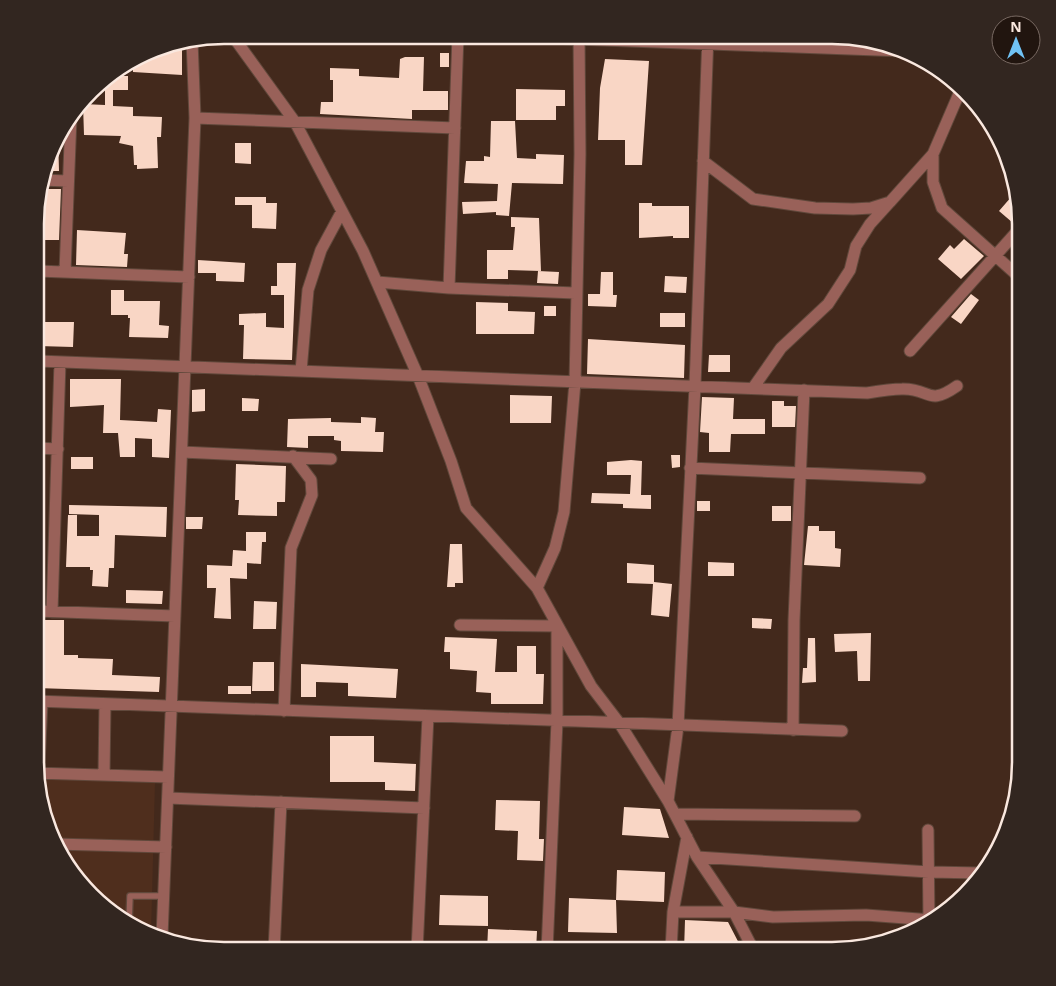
<svg xmlns="http://www.w3.org/2000/svg" width="1056" height="986" viewBox="0 0 1056 986" font-family="'Open Sans',sans-serif">
  <rect width="100%" height="100%" fill="#43291c"/>
  <path fill="#4f2e1d" d="M36,777L155,782L151,934L140,932L82,887L49,834Z"/>
  <path fill="#f9d6c5" d="M182,42V75L133,72V62L163,45Z
    M440,53H449V67H440Z
    M405,57H424L423,91H448V110H412V119L320,114L321,102H333V80H330V68L359,69V76L399,78L400,59Z
    M605,59L649,61L642,165H625V140H598L600,88Z
    M109,76H128V90H113V106L133,107V116L162,117L161,137H157L158,168L137,169V165H134L133,146L119,143L121,136L84,135L83,104L105,105V78Z
    M516,89L565,90V106H556V120H516Z
    M491,121H515L517,158L536,159V154L564,155L563,184L512,183L509,216L496,215V212L463,214L462,202L497,201L498,184L464,183L466,161H484V156L490,157Z
    M58,135L59,171H45Z
    M235,143H251V164L235,163Z
    M39,189H61L59,240H38Z
    M1012,196L1018,201L1021,211L1013,223L999,211Z
    M235,197H266V203H277L276,229L252,228V205H235Z
    M639,203H652V206H689V238H673V236L639,238Z
    M511,217L539,218L541,271L508,270V279H487V250H513L515,227H511Z
    M77,230L126,233L124,254H128L127,267L76,265Z
    M964,239L984,256L961,279L938,259L950,245L954,249Z
    M198,260L245,263L244,282L216,281V273H198Z
    M277,263H296L292,360L243,359L244,325H239V314L266,313V327L284,328V295H271V286H277Z
    M538,271L559,272L558,284L537,283Z
    M601,272H613V295H617L616,307L588,306V294H600Z
    M665,276L687,277L686,293L664,292Z
    M111,290H124V301H160L159,325L169,326L168,338L129,337L130,318H128V315H111Z
    M971,294L979,300L961,324L951,317Z
    M476,302L508,303V311L535,312L534,334H476Z
    M544,306H556V316H544Z
    M660,313H685V327H660Z
    M38,322H74L73,347L38,346Z
    M588,339L685,345L684,378L587,374Z
    M709,355H730V372H708Z
    M70,379H121L120,420L157,422L158,409L171,410L169,458L152,457V439L135,438V457H120L118,433H103L104,405L70,407Z
    M205,389V411L192,412V390Z
    M510,395L552,396L551,423H510Z
    M702,397L734,398L733,419H765V434H731L730,452H709V433L700,432Z
    M242,398L259,399L258,411H242Z
    M772,401H784V406H796L795,427H772Z
    M361,417L376,418L375,432H384L383,452L341,451V441L334,440V436H308V448L287,447L288,419L331,418V422L361,423Z
    M671,455H680V467L672,468Z
    M71,457H93V469H71Z
    M631,460L642,461L641,495H651V509L623,508V504L591,503L592,493L630,494L631,475H607V462Z
    M236,464L286,466L285,502H277V516L238,515L239,500H235Z
    M697,501H710V511H697Z
    M69,505L167,507L166,537L115,535L114,568H109L108,587L92,586L93,570H90V567H66L68,515H77V536H99V515L69,514Z
    M772,506H791V521H772Z
    M186,517H203L202,529H186Z
    M808,526H819V531H835V548L841,549L840,567L804,565Z
    M246,532H266V542H262L261,564L247,563V579L230,578L231,619L214,618L216,588H207V565L232,566L233,550L246,551Z
    M450,544H462L463,583H455V587H447Z
    M708,562L734,563V576H708Z
    M627,563L654,565V582L672,584L669,617L651,615L653,584L627,583Z
    M126,590L163,591L162,604L126,603Z
    M254,601L277,602L276,629H253Z
    M752,618L772,619L771,629L752,628Z
    M36,620H64V655H78V658L113,659L112,675L160,677L159,692L36,688Z
    M871,633L870,681H858L857,651L835,652L834,634Z
    M445,637L497,639L495,672H517V646H536V674H544L543,704H491V693L476,692L477,671L450,669V652H444Z
    M808,638H815L816,682L802,683L803,668H807Z
    M253,662H274V691H252Z
    M301,664L398,669L396,698L348,696V683L316,682V697H301Z
    M228,686H251V694H228Z
    M330,736H374V762L416,764L415,791L385,790V782H330Z
    M496,800L540,801L539,839H544L543,861L517,860L518,831L495,830Z
    M624,807L660,809L669,838L622,835Z
    M617,870L665,872L664,902L616,900Z
    M440,895L488,896V926L439,925Z
    M569,898L616,900L617,933L568,932Z
    M685,920L728,922L743,951H684Z
    M488,929L537,931L536,951H487Z"/>
  <g fill="none" stroke-linecap="round" stroke-linejoin="round">
    <defs>
      <path id="service" d="M129,923L130,896H164"/>
      <path id="minor" d="M232,35L295,122L363,251L418,376L451,461L466,508L537,588L591,686L620,724L668,801L697,857L734,912L754,951
        M466,35L904,51
        M961,89L933,154V182L942,208L1018,276
        M195,118L455,128
        M703,161L753,199L815,208L853,209L871,208L890,202L933,154
        M41,180L68,181
        M38,271L189,277
        M65,272L71,117
        M377,282L449,288L575,293
        M449,288L458,35
        M910,351L1021,227
        M38,361L867,393C879,391 891,389 902,389C931,388 927,407 957,386
        M301,371L308,290L321,250L342,211
        M753,388L781,348L828,304L850,270L856,246L870,224L889,203
        M37,448L58,449
        M182,452L331,459
        M690,468L920,478
        M537,588L555,548L564,512L575,382L580,154L579,35
        M36,611L175,616
        M52,612L60,362
        M460,625L557,626V721L547,951
        M36,701L842,731
        M284,711L291,548L312,495L311,480L293,456
        M793,730L794,620L804,390
        M35,773L168,777
        M104,775L105,704
        M38,786L42,702
        M168,798L424,808
        M668,801L678,726L695,386L708,35
        M675,814L855,816
        M928,830L929,922
        M55,844L166,847
        M697,857L929,872L981,873
        M673,912H734L773,917L866,915L932,920
        M162,937L195,118L192,40
        M274,951L281,802
        M417,951L428,716
        M671,951L673,912L687,837"/>
    </defs>
    <use href="#service" stroke="#60483b" stroke-width="8"/>
    <use href="#minor" stroke="#60483b" stroke-width="13"/>
    <use href="#service" stroke="#996159" stroke-width="5.5"/>
    <use href="#minor" stroke="#996159" stroke-width="11"/>
  </g>
  <path d="M0 0H1056V986H0ZM224 44H832A180 180 0 0 1 1012 224V762A180 180 0 0 1 832 942H224A180 180 0 0 1 44 762V224A180 180 0 0 1 224 44Z" fill="#322620" fill-rule="evenodd"/>
  <path fill="none" stroke="#fae8df" stroke-width="2.5" d="M224 44H832A180 180 0 0 1 1012 224V762A180 180 0 0 1 832 942H224A180 180 0 0 1 44 762V224A180 180 0 0 1 224 44Z"/>
  <g transform="translate(1016 40)"><circle r="24" fill="#21150f" stroke="#786962"/>
  <path d="M0-4L9 19L0 12L-9 19Z" fill="#70c2f4"/>
  <text y="-8" font-size="14" font-weight="bold" text-anchor="middle" fill="#fae8df">N</text>
  </g>
</svg>
